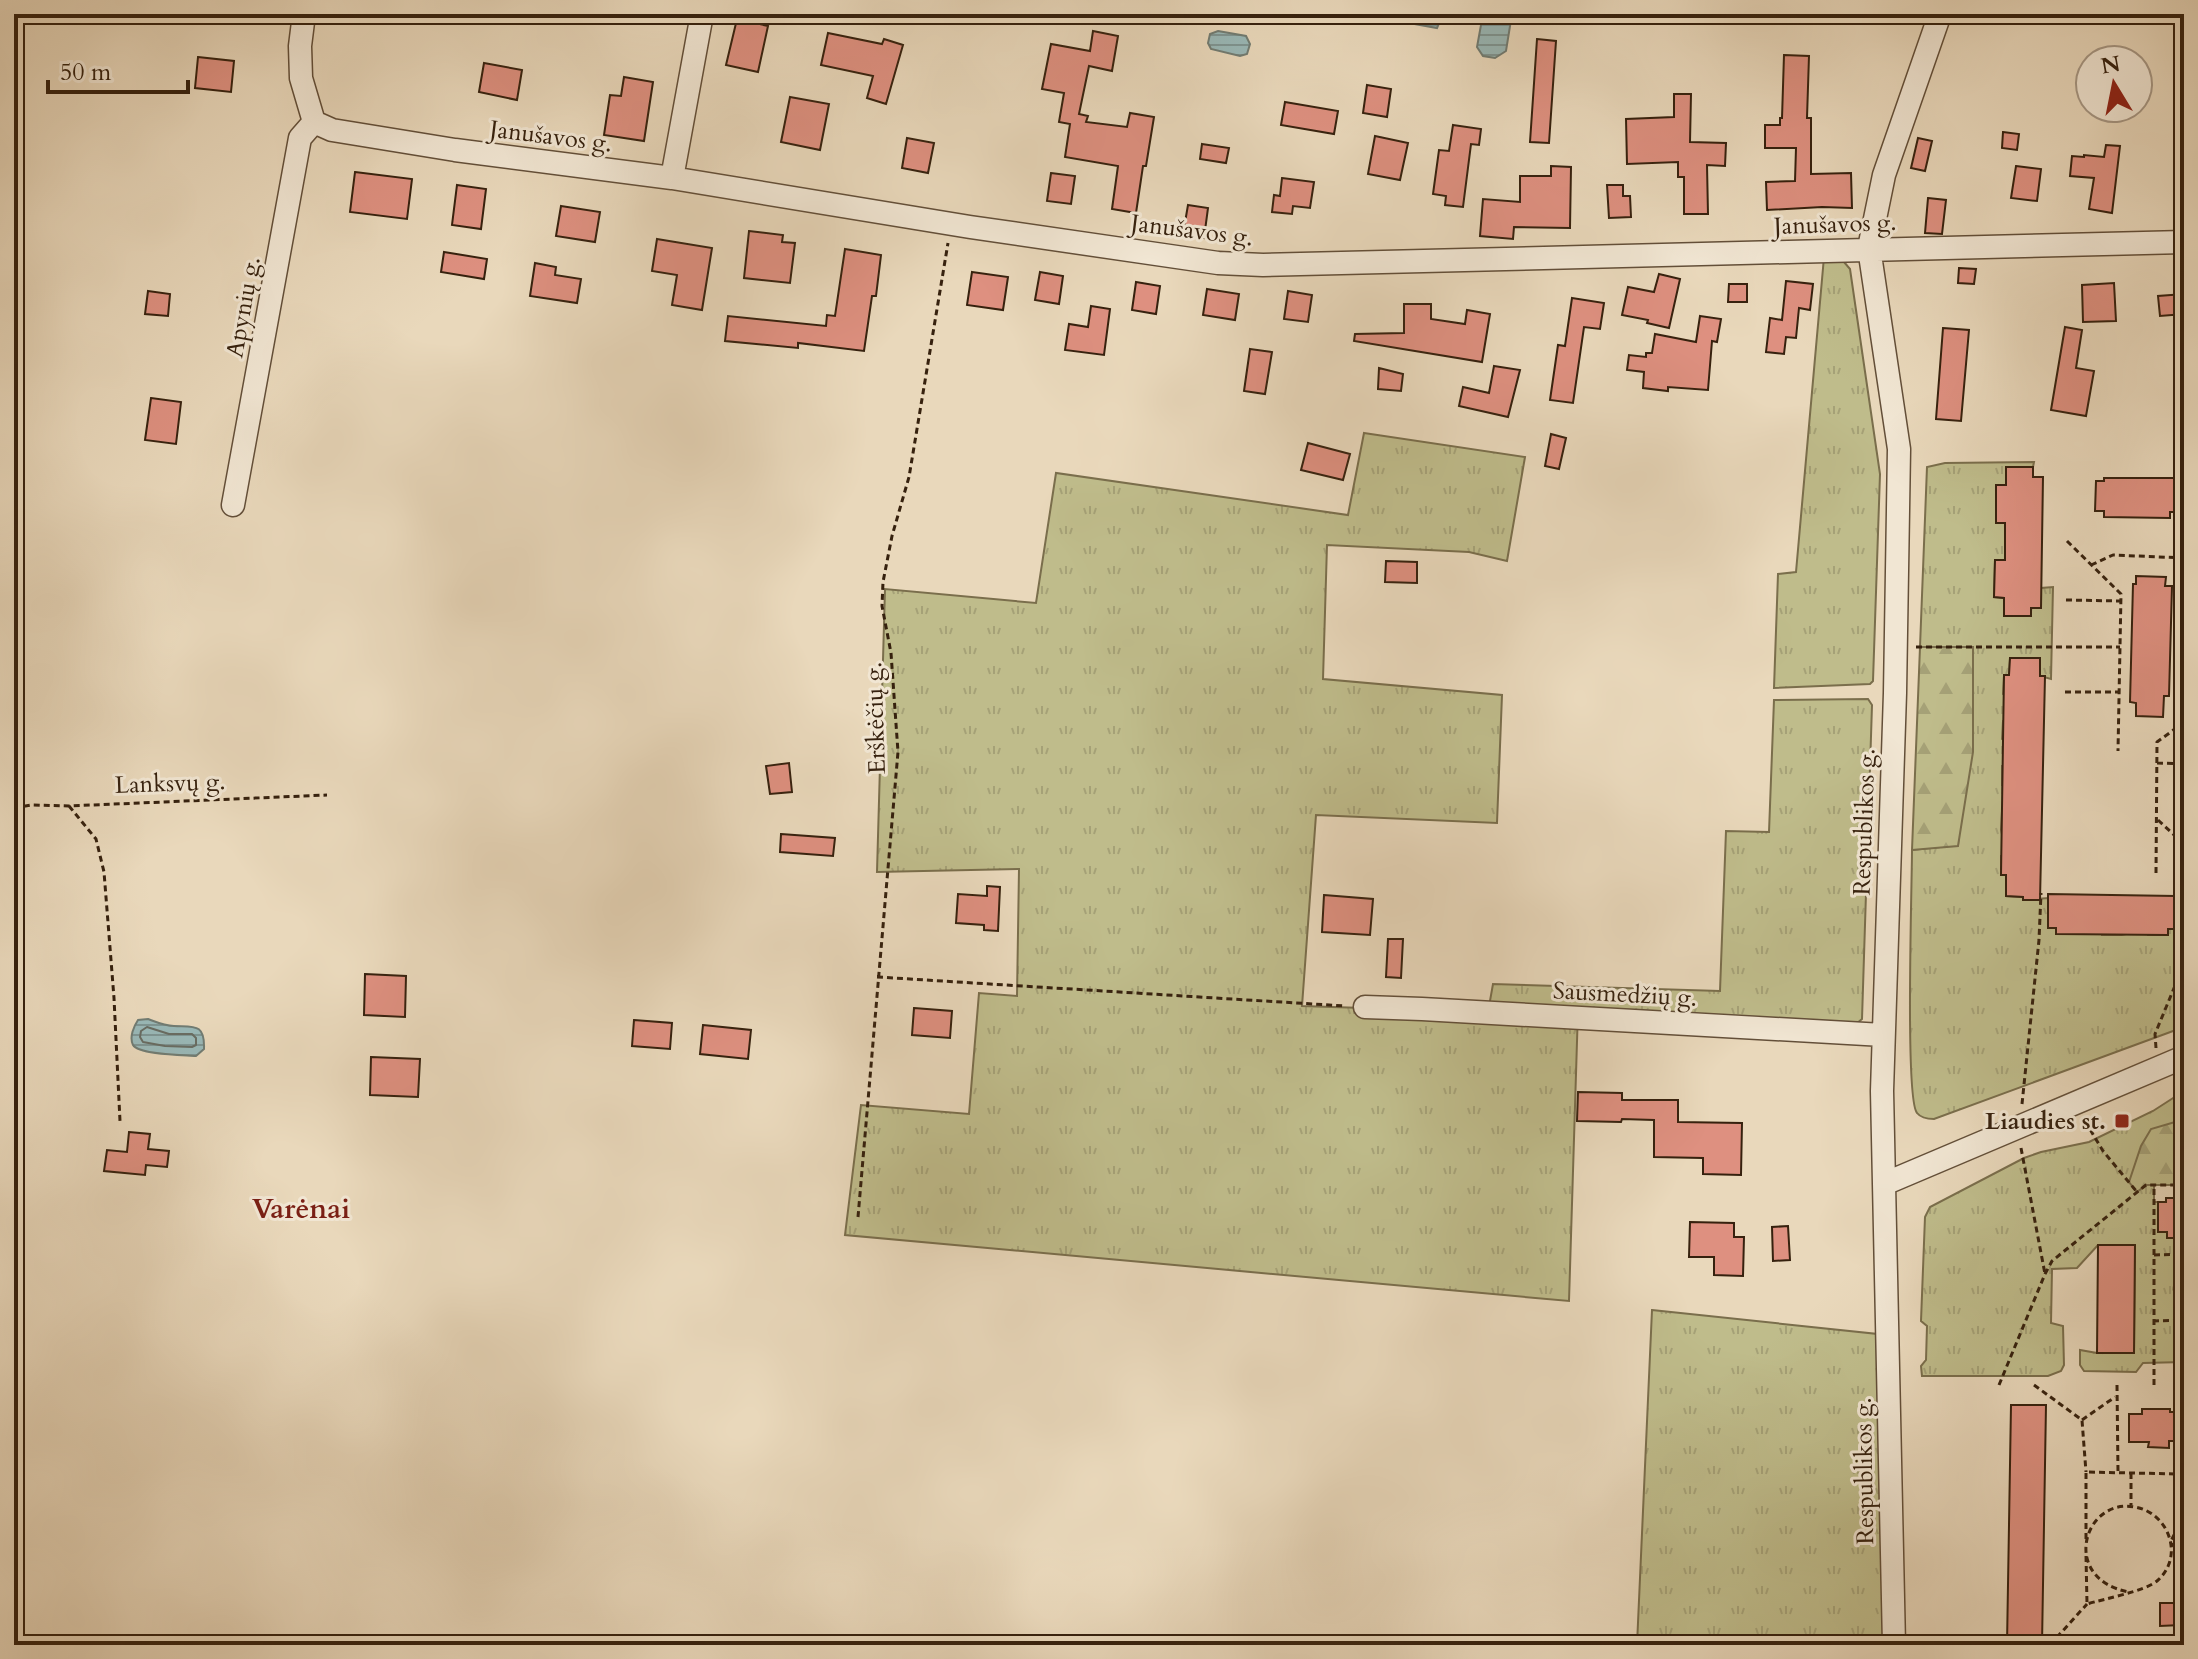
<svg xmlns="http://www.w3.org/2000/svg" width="2198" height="1659" viewBox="0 0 2198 1659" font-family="Cardo,serif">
  <defs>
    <pattern id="grass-tufts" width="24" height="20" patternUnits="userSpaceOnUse" patternTransform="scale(2)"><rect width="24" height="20" fill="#bfbc8b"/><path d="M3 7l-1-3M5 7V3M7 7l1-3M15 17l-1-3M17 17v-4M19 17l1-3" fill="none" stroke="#a5a177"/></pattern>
    <pattern id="forest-firs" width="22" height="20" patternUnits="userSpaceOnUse" patternTransform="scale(2)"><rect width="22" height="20" fill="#bfbc8b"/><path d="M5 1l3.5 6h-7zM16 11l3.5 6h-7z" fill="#a5a177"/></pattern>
    <pattern id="water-rules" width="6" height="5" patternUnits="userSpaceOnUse" patternTransform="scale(2)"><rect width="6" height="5" fill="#99b8b7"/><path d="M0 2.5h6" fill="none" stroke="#7e9593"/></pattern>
  </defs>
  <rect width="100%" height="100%" fill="#e9d8bb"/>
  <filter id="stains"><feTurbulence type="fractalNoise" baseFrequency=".0025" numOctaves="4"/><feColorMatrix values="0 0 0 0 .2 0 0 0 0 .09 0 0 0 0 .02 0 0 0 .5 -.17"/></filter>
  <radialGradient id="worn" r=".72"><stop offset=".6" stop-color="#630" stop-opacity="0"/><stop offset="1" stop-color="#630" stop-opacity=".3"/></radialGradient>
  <path fill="url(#grass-tufts)" stroke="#7a6e4c" stroke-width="2" d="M1824,257L1844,262L1850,269L1880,474L1873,681L1870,684L1774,688L1778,574L1796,572Z
    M1364,433L1525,457L1507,561L1469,552L1327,545L1323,679L1502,695L1497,823L1316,815L1302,1006L1488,1012L1493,984L1720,991L1726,831L1769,832L1774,700L1868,699L1872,705L1862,1019L1856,1024L1578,1009L1569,1301L845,1235L861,1105L969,1114L979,993L1017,996L1019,869L877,872L885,589L1036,603L1056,473L1348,515Z
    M2034,462L2033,467H2006V485H1996V522L2005,523V560H1995L1994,597L2004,598V616H2031V608L2041,607V588L2053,587L2051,679L2040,676V658H2010L2009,675L2004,676L2003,694L2009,695V720L2003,721L2002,739L2009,740L2008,766H2002V785H2008L2007,810L2002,811L2001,830L2007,856H2001V875H2006V896L2023,897L2024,900L2048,898V928H2102V935H2122L2147,929L2148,935H2167L2168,929H2184V1027L1934,1119C1928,1119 1921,1118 1917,1113C1905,1099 1912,884 1912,850L1958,845L1972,647H1920L1927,467L1945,463Z
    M2184,1091V1122H2175L2146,1185H2154V1202H2158V1231L2167,1232V1238H2177L2178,1252H2184V1362L2143,1363L2136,1372L2084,1371L2080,1365V1350L2097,1353H2134L2135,1246L2098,1245L2077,1268L2052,1269L2051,1323L2063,1326L2064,1365L2061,1371L2048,1376H1922L1921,1366L1926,1360L1927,1326L1921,1321L1925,1217L1930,1207L2024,1158L2041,1152L2089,1142L2153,1111Z
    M1652,1310L1887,1335L1894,1645H1637Z"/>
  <path fill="url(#forest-firs)" stroke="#7a6e4c" stroke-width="2" d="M1920,647H1973V752L1958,846L1912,850Z
    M2175,1122H2184V1185H2146L2137,1192L2129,1182L2141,1146L2151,1129Z"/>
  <path fill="url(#water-rules)" stroke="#717c73" stroke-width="2" d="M1388,14H1443L1437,28L1393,20Z
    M1483,14H1507L1511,20L1506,51L1495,58L1483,56L1477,47Z
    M1218,31L1246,36L1250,44L1247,54L1240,56L1211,49L1208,43L1210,34Z
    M148,1019C156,1022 165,1026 174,1026C194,1027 205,1023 204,1049L196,1056C184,1055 139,1055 133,1045C129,1037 134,1026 138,1020Z"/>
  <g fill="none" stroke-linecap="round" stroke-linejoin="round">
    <path stroke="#686c62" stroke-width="2" d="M147,1027L169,1034H192L196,1038V1045L192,1047L165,1046L143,1042L140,1037L141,1031Z"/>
  </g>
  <path fill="#de9080" stroke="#36210e" stroke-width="2" d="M737,19L768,26L758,72L726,65Z
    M1093,31L1118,36L1112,71L1089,66L1079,114L1088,116L1086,122L1127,127L1130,113L1154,117L1146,166H1143L1136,213L1112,209L1118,166L1065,157L1070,124L1059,122L1064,93L1042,89L1051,44L1090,51Z
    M828,33L882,44L884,39L903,45L886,104L867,98L873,76L821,65Z
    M1537,39L1556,41L1549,143L1530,142Z
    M1784,55L1809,56L1807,118H1811V174L1851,173L1852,208L1822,207L1767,210L1766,182L1795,181L1796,148H1765V125H1780V118H1782Z
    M198,57L234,61L231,92L195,88Z
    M484,63L522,70L517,100L479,92Z
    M624,77L653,82L644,141L604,135L610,95L621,96Z
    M1367,85L1391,89L1387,117L1363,113Z
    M1674,94H1691L1690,142L1726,143L1725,166L1707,165L1708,214H1684V177H1678V162L1627,164L1626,119L1674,117Z
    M790,97L829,104L820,150L781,142Z
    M1285,102L1338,111L1334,134L1281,125Z
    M1453,125L1481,129L1479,145L1471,144L1463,207L1445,205L1446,196L1433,194L1439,150L1449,151Z
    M2003,132L2019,134L2017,150L2002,148Z
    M1375,136L1408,143L1400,180L1368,174Z
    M907,138L934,143L928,173L902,168Z
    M1918,138L1932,141L1925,171L1911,168Z
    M1202,144L1229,148L1226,163L1200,159Z
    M2106,145L2120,146L2112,213L2089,209L2094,178L2070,176L2072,156L2084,157V155L2104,157Z
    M1551,166L1571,167L1570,228L1514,227L1513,239L1480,236L1483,199L1520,202V176H1551Z
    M2016,166L2041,169L2037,201L2011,198Z
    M355,172L412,179L407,219L350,212Z
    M1051,173L1075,176L1071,204L1047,201Z
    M1282,178L1314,182L1310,208L1293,206L1292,214L1272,212L1274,195L1280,196Z
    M457,185L486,189L481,229L452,225Z
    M1607,185H1623V196H1630L1631,217L1609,218Z
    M1928,198L1946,200L1942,234L1925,233Z
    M1188,205L1208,208L1204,238L1183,234Z
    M561,206L600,212L595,242L556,236Z
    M749,231L783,235L782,242L795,243L790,283L744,278Z
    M657,239L712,248L702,310L672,305L677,275L652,271Z
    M845,249L881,255L876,296H872L864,351L798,343V348L725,341L728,316L826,326L827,315L835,316Z
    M444,252L487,259L484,279L441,272Z
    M535,263L556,267L555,275L581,279L577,303L530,296Z
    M1959,268L1976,269L1974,284L1958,283Z
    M972,272L1008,277L1003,310L967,305Z
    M1040,272L1063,276L1059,304L1035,300Z
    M1659,274L1680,279L1669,328L1647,323L1648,320L1622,315L1628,287L1654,292Z
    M1786,281L1813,284L1810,310L1799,308L1796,338L1786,337L1784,354L1766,352L1770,318L1782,320Z
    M1136,282L1160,286L1156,314L1132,310Z
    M2114,283L2116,321L2083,322L2082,285Z
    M1729,284H1747V302H1728Z
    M1207,289L1239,294L1235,320L1203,315Z
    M148,291L170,294L168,316L145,314Z
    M1288,291L1312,295L1308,322L1284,319Z
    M2184,294V314L2160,316L2158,296Z
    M1572,298L1604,303L1600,329L1584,327L1573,403L1550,400L1558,345L1565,346Z
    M1404,304H1431V319L1465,324L1467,310L1490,314L1482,362L1354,341L1355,334L1404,333Z
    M1091,306L1110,309L1104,355L1065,350L1069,324L1088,327Z
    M1700,316L1721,319L1717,342L1712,341L1708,390L1668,387V391L1643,388L1644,372L1627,370L1629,355L1646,357V353H1652L1655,334L1696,342Z
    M2065,327L2082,330L2076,368L2094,371L2086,416L2051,410Z
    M1943,328L1969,330L1961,421L1936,419Z
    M1250,349L1272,352L1265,394L1244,391Z
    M1494,366L1520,370L1508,417L1459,406L1463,387L1489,393Z
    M1379,368L1403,374L1401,391L1378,389Z
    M151,398L181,402L176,444L145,440Z
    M1551,434L1566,438L1559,469L1545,466Z
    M1308,443L1350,454L1343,480L1301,470Z
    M2006,467H2033V477H2043L2041,608H2031V616H2004V598L1994,597L1995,560H2005V523H1996V485H2006Z
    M2104,478H2178V482H2184V512H2170V518L2104,517V511H2095L2096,481H2104Z
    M1386,561L1417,562V583L1385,582Z
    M2136,576L2166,577L2165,586H2172L2169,696H2164L2163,717L2136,716V703L2130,702L2133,584H2136Z
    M2010,658H2040V676H2045L2040,900H2023V897L2006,896V875H2001L2004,675H2009Z
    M789,763L792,792L770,794L766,766Z
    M781,834L835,838L833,856L780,852Z
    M987,886L1000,887L998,931L984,930V925L956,923L958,894L987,896Z
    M2048,894L2175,896V901H2184V929H2168V935L2056,934V928H2048Z
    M1324,895L1373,899L1370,935L1322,932Z
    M1388,939H1403L1401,978L1386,977Z
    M365,974L406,976L405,1017L364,1015Z
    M914,1008L952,1011L950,1038L912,1035Z
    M634,1020L672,1023L670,1049L632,1046Z
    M703,1025L751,1030L748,1059L700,1054Z
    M371,1057L420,1059L418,1097L370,1095Z
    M1578,1092L1622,1093V1100H1678V1122L1742,1123L1741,1175L1703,1174V1158L1654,1157V1120L1622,1119L1621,1122L1577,1121Z
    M129,1132L150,1134L148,1149L169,1151L167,1167L146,1165L145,1175L104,1171L107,1150L127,1152Z
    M2166,1198H2184V1238H2167V1232H2158V1202H2166Z
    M1690,1222L1734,1223V1237H1744L1743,1276L1714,1275V1257H1689Z
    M1788,1226L1790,1260L1773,1261L1772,1227Z
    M2098,1245H2135L2134,1353H2097Z
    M2011,1405H2046L2042,1645H2007Z
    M2142,1409H2170V1412H2184V1441H2169V1448L2148,1447L2149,1442H2129V1414H2142Z
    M2160,1603H2181V1625L2160,1626Z"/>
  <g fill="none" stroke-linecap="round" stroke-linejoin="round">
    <defs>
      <path id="minor" d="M304,14L300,46L301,78L314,122L332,130L455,150L672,178L970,227L1218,263L1263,265L2184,242
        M672,178L702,14
        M233,505L300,138L314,122
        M1365,1007L1422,1009L1883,1035
        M1884,1184L2184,1057
        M1894,1645L1882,1091L1895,693L1899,449L1869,248L1884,175L1940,14"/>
    </defs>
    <use href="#minor" stroke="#634f39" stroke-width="25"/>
    <path stroke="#36210e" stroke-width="3" stroke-dasharray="6 4" stroke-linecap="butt" d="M2067,541L2121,594L2118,751
      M2091,565L2113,555L2184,558
      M2066,600L2120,601
      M1916,647H2120
      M2065,692H2119
      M2157,763L2184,764
      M69,806L96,839L104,872L114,998L120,1121
      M14,808L31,805L69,806L327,795
      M2158,820L2184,844
      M2156,873L2157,742L2179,726H2184
      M877,977L1345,1006
      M2156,1048L2155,1034L2184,964
      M2022,1104L2039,940L2041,893
      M2085,1121L2103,1151L2137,1192
      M2021,1148L2045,1274
      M858,1217L898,752L891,653L882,606L883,582L892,536L909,477L948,243
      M2154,1255L2184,1254
      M2184,1267C2171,1282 2171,1297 2184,1312
      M2153,1321L2184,1320
      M1999,1385L2045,1274L2052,1261L2146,1185H2184
      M2034,1385L2082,1420L2086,1472
      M2117,1385L2118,1472
      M2154,1385V1185
      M2082,1420L2115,1397
      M2131,1473V1505
      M2086,1539V1472L2178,1474V1527L2171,1541L2184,1562
      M2086,1556L2087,1604C2104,1599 2145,1591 2157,1581C2185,1557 2169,1513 2135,1507C2084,1497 2059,1579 2129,1592
      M2050,1645L2087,1604"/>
    <use href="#minor" stroke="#f1e6d3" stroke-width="22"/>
  </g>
  <rect fill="#8f2418" stroke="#f1e6d3" stroke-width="3" x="2114" y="1113" width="16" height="16" rx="4"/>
  <g text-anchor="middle" stroke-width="6" stroke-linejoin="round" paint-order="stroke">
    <g font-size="24" fill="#36210e" stroke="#f1e6d3">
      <text transform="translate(551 136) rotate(7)" y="8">Janušavos g.</text>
      <text transform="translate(1835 224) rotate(-2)" y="8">Janušavos g.</text>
      <text transform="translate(1192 230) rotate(7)" y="8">Janušavos g.</text>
      <text transform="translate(243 307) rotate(-80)" y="8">Apynių g.</text>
      <text transform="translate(875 718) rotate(-92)" y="8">Erškėčių g.</text>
      <text transform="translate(170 783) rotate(-2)" y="8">Lanksvų g.</text>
      <text transform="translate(1864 822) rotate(-88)" y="8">Respublikos g.</text>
      <text transform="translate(1625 994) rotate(3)" y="8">Sausmedžių g.</text>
      <text transform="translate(1864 1471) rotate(-91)" y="8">Respublikos g.</text>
    </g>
    <g font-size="24" font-weight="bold" fill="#36210e" stroke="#f1e6d3" text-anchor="end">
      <text x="2106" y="1129">Liaudies st.</text>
    </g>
    <g font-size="28" font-weight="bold" fill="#7a1f14" stroke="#f1e6d3">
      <text x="301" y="1218">Varėnai</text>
    </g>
  </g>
  <rect width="2198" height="1659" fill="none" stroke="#e9d8bb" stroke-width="48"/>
  <rect x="16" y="16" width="2166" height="1627" fill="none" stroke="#36210e" stroke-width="4"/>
  <rect x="24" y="24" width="2150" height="1611" fill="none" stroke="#36210e" stroke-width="2"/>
  <g transform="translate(2114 84) rotate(350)"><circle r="38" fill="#f1e6d3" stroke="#a69784" stroke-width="2"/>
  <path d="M0-6L14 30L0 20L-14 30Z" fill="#8f2418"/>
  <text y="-12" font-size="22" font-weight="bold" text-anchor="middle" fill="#36210e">N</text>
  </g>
  <path d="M48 80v12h140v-12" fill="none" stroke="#36210e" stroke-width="4"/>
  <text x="60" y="80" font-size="24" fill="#36210e" stroke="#f1e6d3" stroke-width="6" paint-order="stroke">50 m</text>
  <rect width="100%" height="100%" filter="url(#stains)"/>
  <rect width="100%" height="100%" fill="url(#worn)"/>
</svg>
